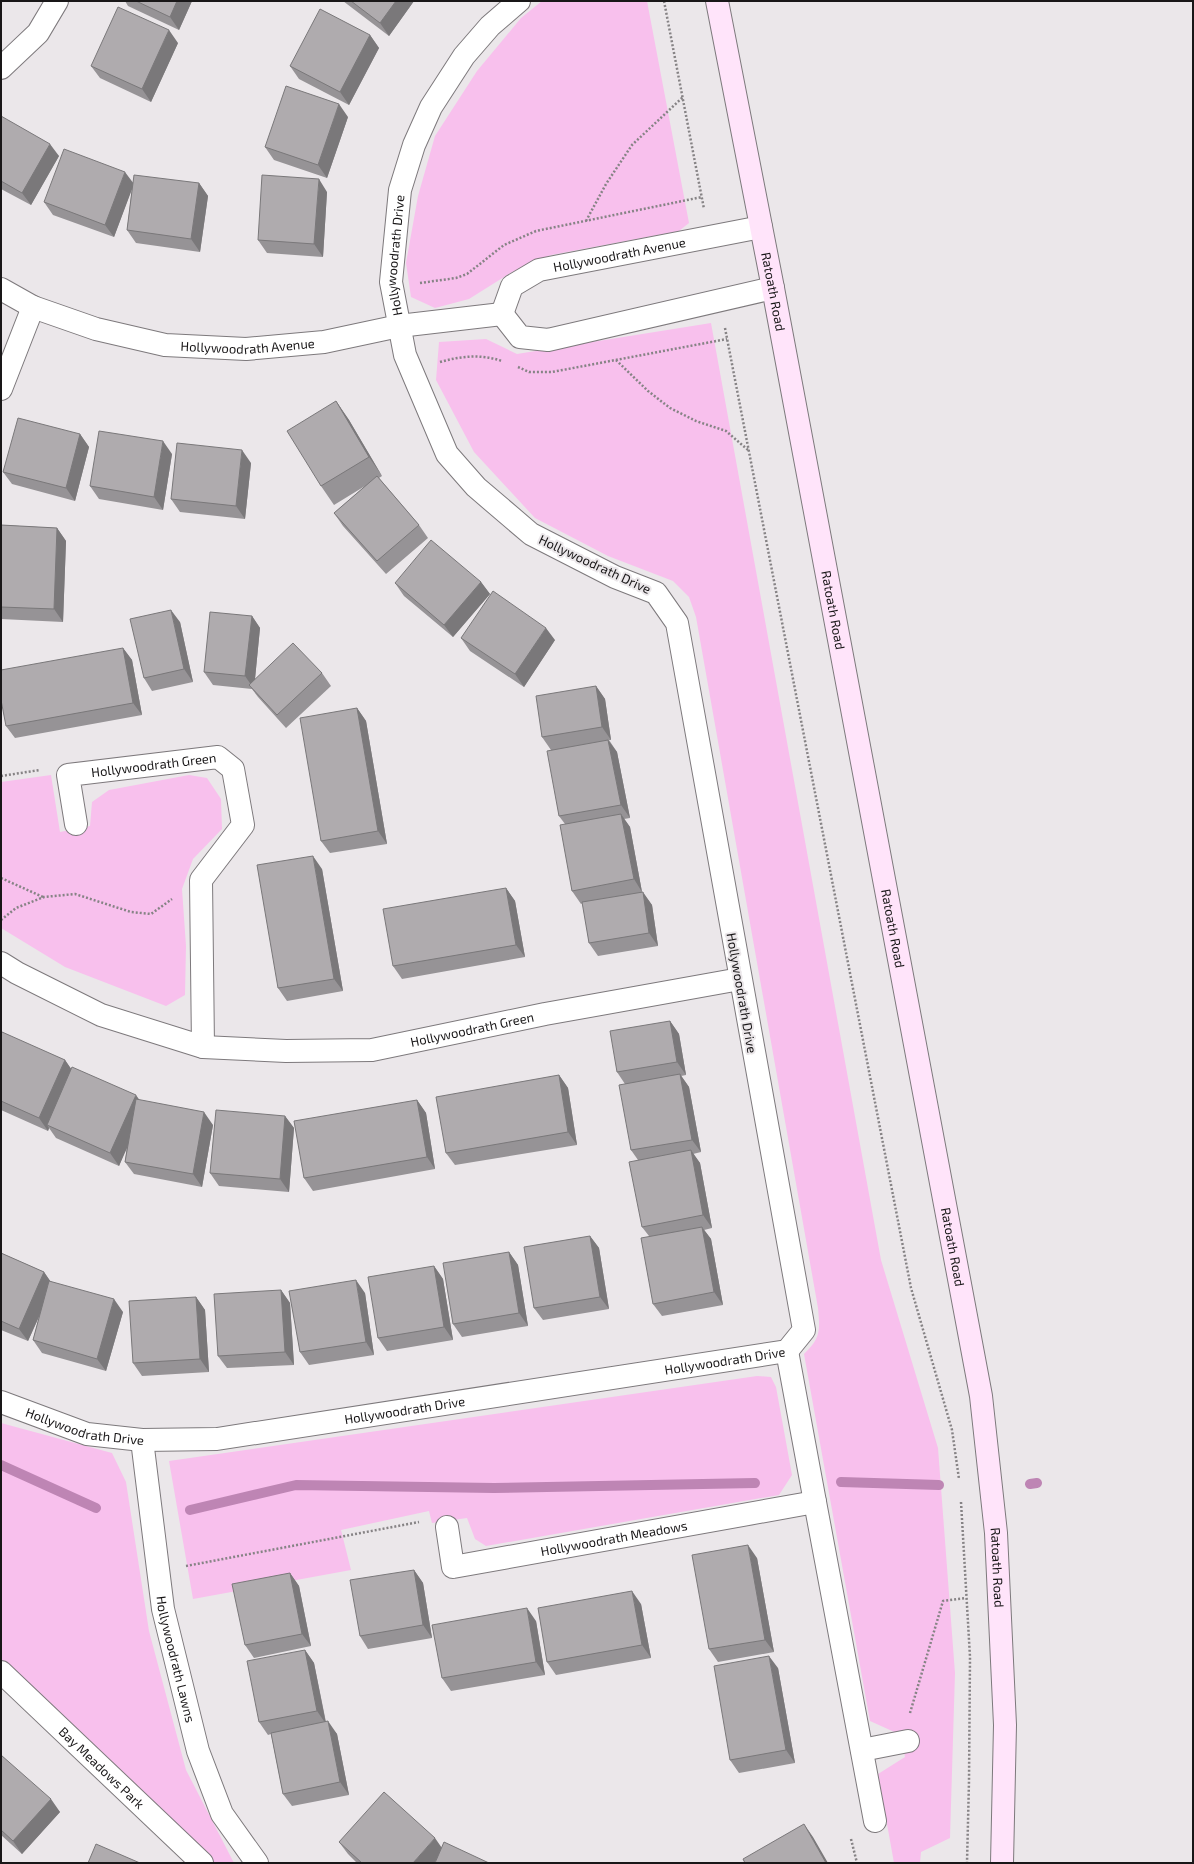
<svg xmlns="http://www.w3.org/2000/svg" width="1194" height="1864" viewBox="0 0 1194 1864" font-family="'Exo 2',sans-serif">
  <rect width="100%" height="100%" fill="#ebe7ea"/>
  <path fill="#f8c0ed" d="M542,1H647L689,223L679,231L551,255L512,272L469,299L435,308L411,297L406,263L418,196L435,136L477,71L521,18Z
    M711,323L881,1260L938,1448L955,1673L950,1838L921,1852L920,1863H894L878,1774L905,1757L901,1735L870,1721L804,1354C821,1338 820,1330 818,1308L696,617L689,597L673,581L608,556L535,518L474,452L436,380L439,342L486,339L517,354Z
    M51,775L60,832L90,826L92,802L109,790L189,775L207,778L221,799L222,829L193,859L182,889L186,946L185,995L166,1006L65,967L1,928V782Z
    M757,1376L771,1377L776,1387L792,1475L779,1495L486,1546L475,1539L467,1518L432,1523L429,1511L341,1530L351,1570L193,1599L169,1461Z
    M1,1423L112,1453L126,1482L149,1631L186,1770L234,1863H212L201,1847L1,1662Z"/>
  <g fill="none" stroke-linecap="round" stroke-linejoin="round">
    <path stroke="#be85b4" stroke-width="10" d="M1,1465L96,1508
      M841,1482L939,1485
      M1030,1484L1037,1483
      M190,1510L296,1485L494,1488L755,1483"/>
    <defs>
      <g id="street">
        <path d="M1,68L38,33L57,1"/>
        <path id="s1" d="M1,289L33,307L96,329L165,345L246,349L324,342L399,326L502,314"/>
        <path id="s2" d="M502,314L512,286L539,270L761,227"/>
        <path d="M502,314L520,337L548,340L773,288"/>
        <path d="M1,389L33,307"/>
        <path id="s3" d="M76,824L68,775L218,757L233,769L243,825L201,880L203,1047"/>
        <path id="s4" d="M1,963L17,973L101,1015L203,1047L286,1051L372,1050L545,1014L740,979"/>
        <path d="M787,1351L815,1502"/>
        <path id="s5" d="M1,1402L87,1434L142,1440L217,1439L787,1351L804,1330L677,623L656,593L615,577L531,534L476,487L447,454L405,355L391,282L400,190L414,145L431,107L464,56L490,26L519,1"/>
        <path id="s6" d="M142,1440L163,1609L198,1751L222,1814L257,1863"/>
        <path id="s7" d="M447,1527L453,1567L815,1502L875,1821"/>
        <path id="s8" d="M1,1672L202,1863"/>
        <path d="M862,1750L908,1741"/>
      </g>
      <g id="secondary">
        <path id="s9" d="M717,1L773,288L981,1396L996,1533L1005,1725L1002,1863"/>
      </g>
    </defs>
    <use href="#street" stroke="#7d797c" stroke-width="24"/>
    <use href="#secondary" stroke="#7d797c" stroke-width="24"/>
    <path stroke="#868385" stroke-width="2.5" stroke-dasharray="2 2" stroke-linecap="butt" d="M664,1L704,209
      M586,221L606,184L632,145L683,97
      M420,283L456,278L467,274L504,245L536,231L702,197
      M725,328L911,1288L952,1430L959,1479
      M616,360L648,391L670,408L696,421L726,431L748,450
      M440,362C461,356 481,354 502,361
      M518,367L529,372H552L727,339
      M1,776L40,770
      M1,878L43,897
      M1,920L16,908L44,897L75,894L131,912L151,914L172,899
      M961,1502L970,1657L969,1781L967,1863
      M186,1566L419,1522
      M910,1713L943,1601L966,1598
      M851,1839L857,1863"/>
    <use href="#street" stroke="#fff" stroke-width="22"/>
    <use href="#secondary" stroke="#ffe4fa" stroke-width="22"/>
  </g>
  <path fill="#969396" d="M125,1H192L179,30L128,6Z
    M343,1H414L389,36Z
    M370,35L379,48L349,105L299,79L290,66Z
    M178,43L151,102L100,78L91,66Z
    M1,116L59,156L31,205L1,189Z
    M348,117L327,178L274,160L265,147Z
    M133,183H199L208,196L200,252L136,243L127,230L132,188L114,237L53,215L44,202Z
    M327,192L323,257L267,253L258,240Z
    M336,401L349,420L382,476L379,478L419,525L428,538L386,574L343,526L334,513L365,486L334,505L321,486Z
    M80,434L89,447L75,501L12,484L3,472Z
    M172,454L163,510L99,499L90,486Z
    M251,463L245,519L180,512L171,499Z
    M1,525L57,528L66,541L63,622L1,619Z
    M481,582L490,594L453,637L404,596L395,583Z
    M252,616L260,628L255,679L322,673L331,686L286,728L258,697L252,689L213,685L204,672Z
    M180,622L193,682L152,691L144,678Z
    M461,638L555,640L524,687L470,651Z
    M123,648L132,660L142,715L15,738L6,726Z
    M596,686L605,699L611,740H609L617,752L630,818L624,819L630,827L642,892L652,905L658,946L598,956L589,943L583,903L581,904L572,891L565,824L559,816L551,750L542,737Z
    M357,708L366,721L387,844L330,853L321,841Z
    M322,869L343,991L287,1001L278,988Z
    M506,888L515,901L525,957L402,979L393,966Z
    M670,1021L679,1034L686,1075L681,1076L689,1087L701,1152L693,1154L700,1163L712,1228L704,1230L711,1239L723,1305L662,1316L653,1304L649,1236L642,1227L638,1160L631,1150L625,1084L617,1072Z
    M1,1034L65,1060L71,1069L139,1100L213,1125L202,1187L134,1174L125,1162L127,1146L119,1166L56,1138L49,1128L48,1131L1,1110Z
    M559,1075L568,1088L577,1145L455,1165L446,1153Z
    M417,1100L426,1113L435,1169L313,1191L304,1178Z
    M285,1116L294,1128L289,1192L219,1186L210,1173Z
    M590,1236L599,1248L609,1309L543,1320L534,1308Z
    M509,1252L518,1265L528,1326L462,1337L453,1324Z
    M1,1253L44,1272L50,1281L123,1312L106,1371L42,1353L33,1340L39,1317L28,1341L1,1330Z
    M434,1266L443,1279L453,1340L387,1351L378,1338Z
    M281,1290L290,1303L294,1365L227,1368L218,1356Z
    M365,1293L374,1355L309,1365L300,1352Z
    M196,1297L205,1310L209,1372L142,1376L133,1363Z
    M757,1558L774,1652L718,1662L709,1649Z
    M414,1570L423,1583L432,1638L368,1649L360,1636Z
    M290,1573L299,1586L311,1646L254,1658L245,1645Z
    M641,1604L651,1658L556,1675L547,1662Z
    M536,1621L545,1675L451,1691L442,1678Z
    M305,1650L314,1663L326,1722L337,1734L349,1795L292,1806L283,1794L271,1734L268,1735L259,1722Z
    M778,1668L795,1763L739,1773L730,1760Z
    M1,1755L60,1812L22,1854L1,1835Z
    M339,1842L434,1863H357L348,1854Z"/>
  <path fill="#7a787a" d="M177,1H192L179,30L170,17Z
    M396,1H414L389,36L380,23Z
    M169,30L178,43L151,102L142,89Z
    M370,35L379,48L349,105L340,92Z
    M339,104L348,117L327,178L318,165Z
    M50,144L59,156L31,205L22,193Z
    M125,172L134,184L114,237L105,225Z
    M319,179L327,192L323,257L314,244Z
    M199,183L208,196L200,252L191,239Z
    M336,401L349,420L382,476L369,457Z
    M80,434L89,447L75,501L66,488Z
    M163,441L172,454L163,510L154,497Z
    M242,450L251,463L245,519L236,506Z
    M57,528L66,541L63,622L54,609Z
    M481,582L490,594L453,637L444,625Z
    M171,610L180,622L193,682L184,669Z
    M252,616L260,628L254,689L245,676Z
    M546,628L555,640L524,687L515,674Z
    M123,648L132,660L142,715L133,703Z
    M596,686L605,699L611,740L602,727Z
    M357,708L366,721L387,844L378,831Z
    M608,740L617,752L630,818L621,805Z
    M621,814L630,827L642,892L634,879Z
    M313,856L322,869L343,991L334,979Z
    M506,888L515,901L525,957L516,945Z
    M643,892L652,905L658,946L649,933Z
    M670,1021L679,1034L686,1075L677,1062Z
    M65,1060L74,1073L47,1125L49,1128L48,1131L39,1118Z
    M680,1074L689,1087L701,1152L692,1140Z
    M559,1075L568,1088L577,1145L568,1132Z
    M136,1095L145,1108L119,1166L110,1153Z
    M417,1100L426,1113L435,1169L427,1157Z
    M204,1112L213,1125L202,1187L193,1174Z
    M285,1116L294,1128L289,1192L280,1179Z
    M691,1150L700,1163L712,1228L703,1215Z
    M702,1227L711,1239L723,1305L714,1292Z
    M590,1236L599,1248L609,1309L600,1297Z
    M509,1252L518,1265L528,1326L519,1313Z
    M434,1266L443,1279L453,1340L444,1327Z
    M44,1272L53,1285L28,1341L19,1329Z
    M356,1280L365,1293L374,1355L366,1342Z
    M281,1290L290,1303L294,1365L285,1352Z
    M196,1297L205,1310L209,1372L200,1359Z
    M114,1299L123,1312L106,1371L97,1359Z
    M748,1545L757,1558L774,1652L765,1640Z
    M414,1570L423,1583L432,1638L423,1625Z
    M290,1573L299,1586L311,1646L302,1634Z
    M632,1591L641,1604L651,1658L642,1645Z
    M527,1608L536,1621L545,1675L536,1662Z
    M305,1650L314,1663L326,1724L317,1711Z
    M769,1656L778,1668L795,1763L786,1750Z
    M328,1721L337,1734L349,1795L340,1782Z
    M51,1799L60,1812L22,1854L13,1841Z
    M804,1824L813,1837L828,1863H826Z
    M435,1838L444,1851L434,1863H413Z"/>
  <path fill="#afabae" stroke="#7a787a" d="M136,1H177L170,17Z
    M351,1H396L380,23Z
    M118,7L169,30L142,89L91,66Z
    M320,9L370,35L340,92L290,66Z
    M286,86L339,104L318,165L265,147Z
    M1,116L50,144L22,193L1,181Z
    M64,149L125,172L105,225L44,202Z
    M134,175L199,183L191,239L127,230Z
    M262,175L319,179L314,244L258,240Z
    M336,401L369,457L321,486L287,431Z
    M18,418L80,434L66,488L3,472Z
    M99,431L163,441L154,497L90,486Z
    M177,443L242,450L236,506L171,499Z
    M377,476L419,525L377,561L334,513Z
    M1,525L57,528L54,609L1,607Z
    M431,540L481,582L444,625L395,583Z
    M493,591L546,628L515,674L461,638Z
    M171,610L184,669L144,678L130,619Z
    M210,612L252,616L245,676L204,672Z
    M293,643L322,673L277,715L249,685Z
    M123,648L133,703L6,726L1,700V670Z
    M596,686L602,727L542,737L536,696Z
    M357,708L378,831L321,841L300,718Z
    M608,740L621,805L559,816L547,751Z
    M621,814L634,879L572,891L560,825Z
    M313,856L334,979L278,988L257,865Z
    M506,888L516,945L393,966L383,909Z
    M643,892L649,933L589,943L582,902Z
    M670,1021L677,1062L617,1072L610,1031Z
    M2,1032L65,1060L39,1118L1,1101V1034Z
    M72,1067L136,1095L110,1153L47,1125Z
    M680,1074L692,1140L631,1150L619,1085Z
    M559,1075L568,1132L446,1153L436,1097Z
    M136,1099L204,1112L193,1174L125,1162Z
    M417,1100L427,1157L304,1178L294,1121Z
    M216,1110L285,1116L280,1179L210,1173Z
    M691,1150L703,1215L642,1227L629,1162Z
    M702,1227L714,1292L653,1304L641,1238Z
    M590,1236L600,1297L534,1308L524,1247Z
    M509,1252L519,1313L453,1324L443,1263Z
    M1,1253L44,1272L19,1329L1,1321Z
    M434,1266L444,1327L378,1338L368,1277Z
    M356,1280L366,1342L300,1352L289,1291Z
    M49,1281L114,1299L97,1359L33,1340Z
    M281,1290L285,1352L218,1356L214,1294Z
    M196,1297L200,1359L133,1363L129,1301Z
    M748,1545L765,1640L709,1649L692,1555Z
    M414,1570L423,1625L360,1636L350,1580Z
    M290,1573L302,1634L245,1645L232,1584Z
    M632,1591L642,1645L547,1662L538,1608Z
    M527,1608L536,1662L442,1678L432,1625Z
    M305,1650L317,1711L259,1722L247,1661Z
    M769,1656L786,1750L730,1760L714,1666Z
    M328,1721L340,1782L283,1794L271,1733Z
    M1,1755L51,1799L13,1841L1,1830Z
    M384,1792L435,1838L413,1863H362L339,1842Z
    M804,1824L826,1863H745L743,1859Z
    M444,1842L489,1863H435Z
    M96,1844L140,1863H88Z"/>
  <g text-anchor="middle" stroke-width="4" stroke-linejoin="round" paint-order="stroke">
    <g font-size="13" fill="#191718" stroke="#ebe7ea">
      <text dy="5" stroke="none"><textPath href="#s2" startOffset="143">Hollywoodrath Avenue</textPath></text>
      <text dy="5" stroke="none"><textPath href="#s5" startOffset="2044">Hollywoodrath Drive</textPath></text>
      <text dy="5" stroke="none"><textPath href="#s9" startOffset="296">Ratoath Road</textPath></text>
      <text dy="5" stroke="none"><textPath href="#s1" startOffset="257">Hollywoodrath Avenue</textPath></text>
      <text transform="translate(595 564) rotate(25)" y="5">Hollywoodrath Drive</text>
      <text dy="5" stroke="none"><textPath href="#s9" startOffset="620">Ratoath Road</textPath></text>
      <text dy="5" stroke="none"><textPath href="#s3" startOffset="136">Hollywoodrath Green</textPath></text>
      <text dy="5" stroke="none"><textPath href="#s9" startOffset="944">Ratoath Road</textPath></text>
      <text transform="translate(742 993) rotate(80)" y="5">Hollywoodrath Drive</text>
      <text dy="5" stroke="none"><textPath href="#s4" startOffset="491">Hollywoodrath Green</textPath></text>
      <text dy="5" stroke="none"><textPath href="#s9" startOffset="1268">Ratoath Road</textPath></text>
      <text dy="5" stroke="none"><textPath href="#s5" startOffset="736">Hollywoodrath Drive</textPath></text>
      <text dy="5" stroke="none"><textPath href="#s5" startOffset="412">Hollywoodrath Drive</textPath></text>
      <text dy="5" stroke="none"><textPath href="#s5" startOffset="88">Hollywoodrath Drive</textPath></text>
      <text dy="5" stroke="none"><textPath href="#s7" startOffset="204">Hollywoodrath Meadows</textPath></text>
      <text dy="5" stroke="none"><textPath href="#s9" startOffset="1592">Ratoath Road</textPath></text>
      <text dy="5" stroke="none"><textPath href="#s6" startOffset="222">Hollywoodrath Lawns</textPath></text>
      <text dy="5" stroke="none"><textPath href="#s8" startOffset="139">Bay Meadows Park</textPath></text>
    </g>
  </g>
  <rect width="1194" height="1864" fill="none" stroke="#191718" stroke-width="4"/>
</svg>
